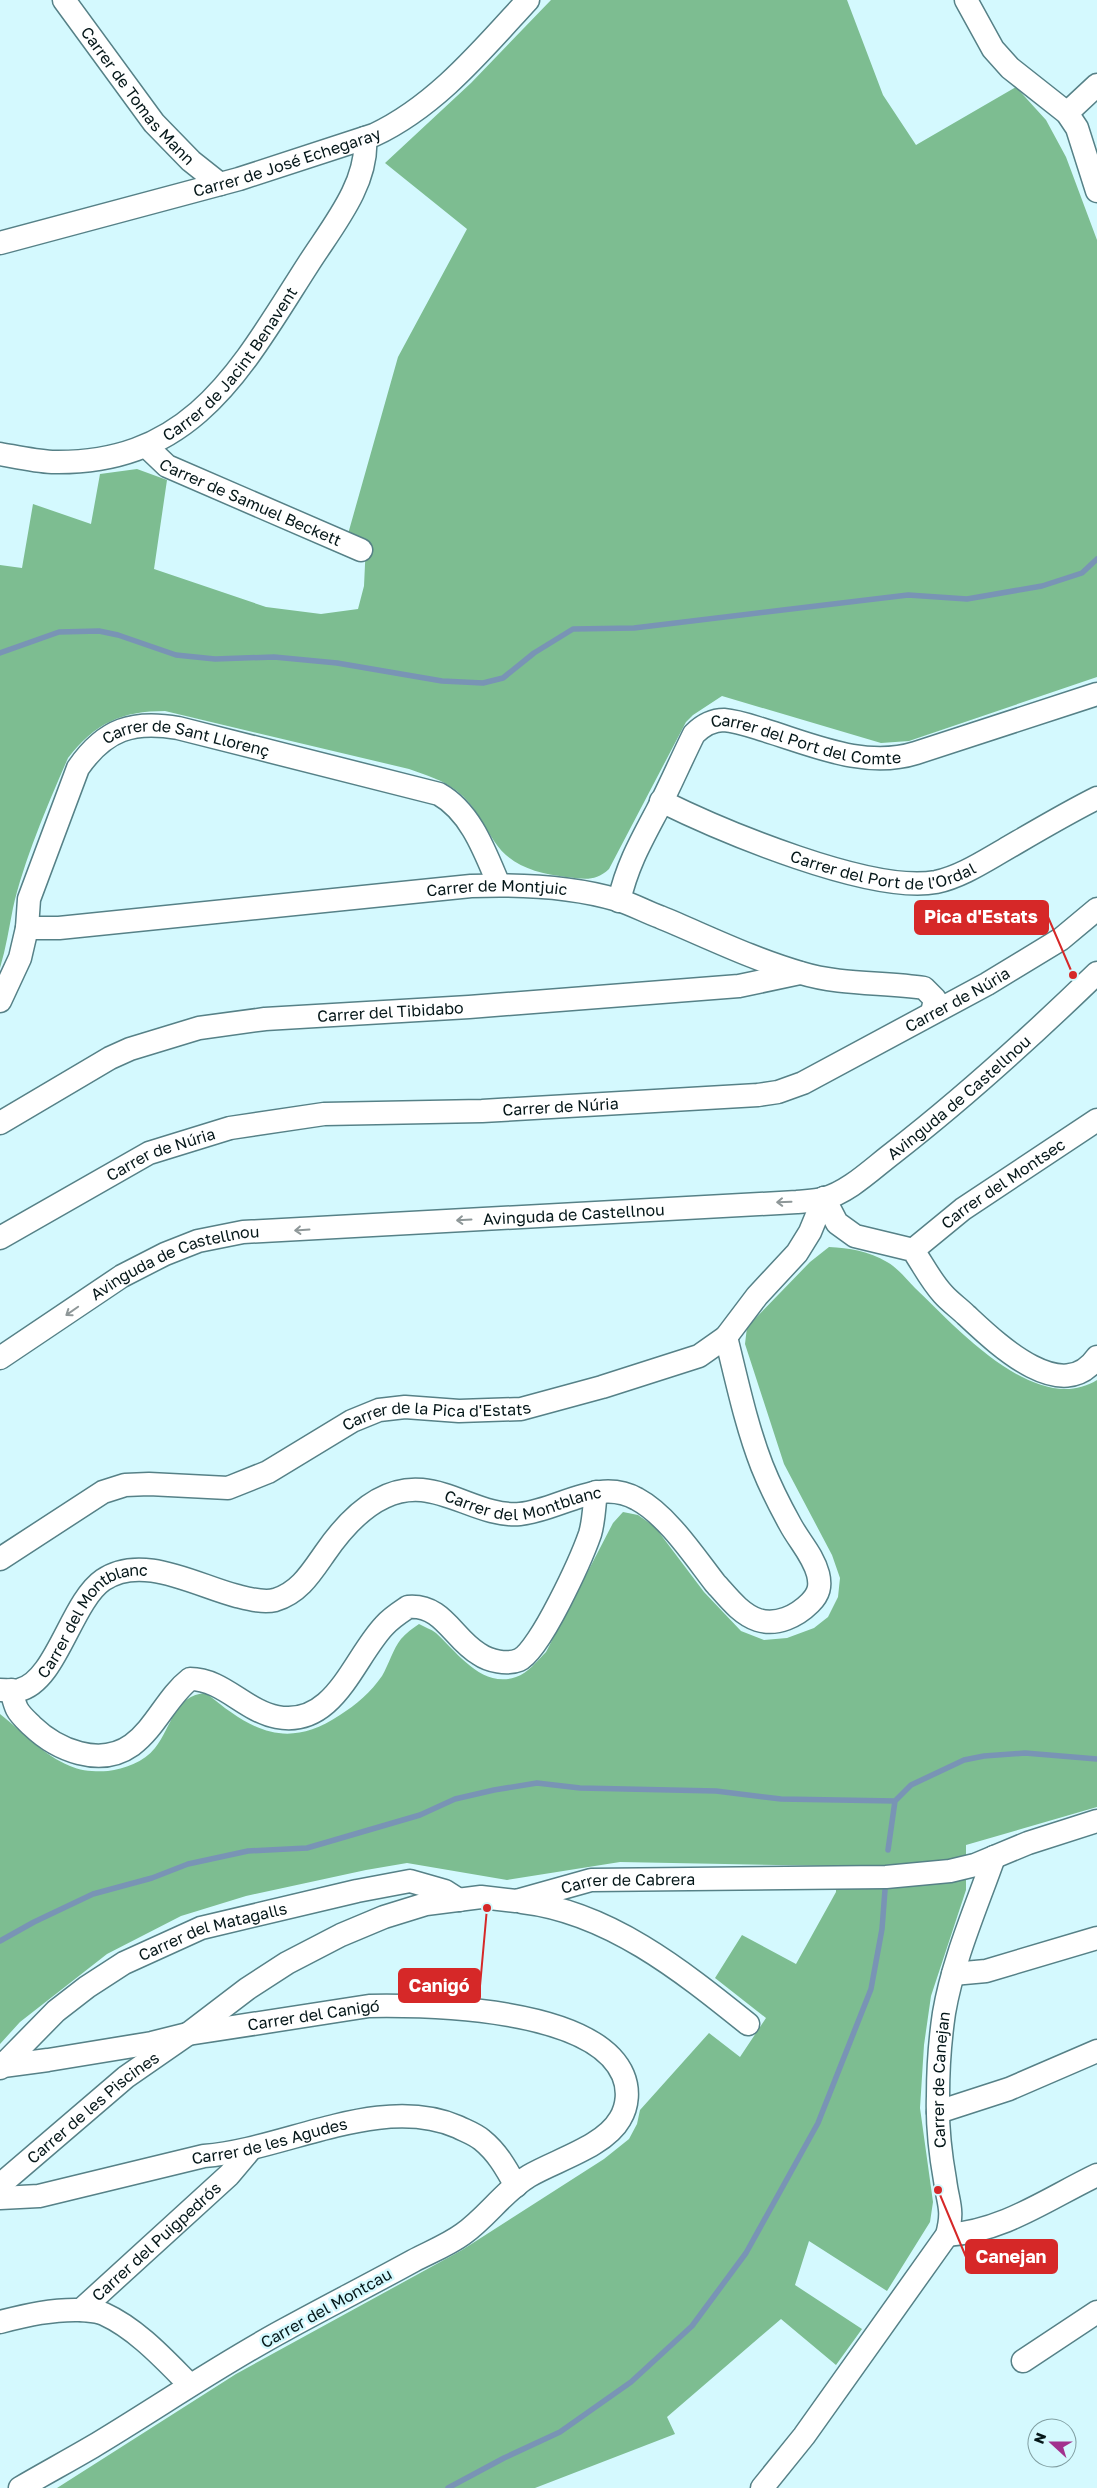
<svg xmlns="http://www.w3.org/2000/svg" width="1097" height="2488" viewBox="0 0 1097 2488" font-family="'Golos Text',sans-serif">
  <rect width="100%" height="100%" fill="#d4f9fe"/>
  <path fill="#7dbd91" d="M551,0H847L883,95L916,145L1016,87L1046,120L1066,157L1097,240V677L909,741L881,743L722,696L693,715L686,722L609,869C595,882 584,879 566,877C537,873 511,867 494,841C482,823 475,805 457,791C443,780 426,775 409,769L165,711C122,711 95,723 68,758C48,804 24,860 13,908C9,928 6,948 0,968V565L22,568L33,504L91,524L100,474L137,469L167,480L154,569L266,607L321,614L358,609L364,586L366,543L348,534L398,357L467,229L385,163L471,83Z
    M829,1247C849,1248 869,1251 887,1262C898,1268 907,1280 915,1288C955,1326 1036,1418 1097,1380V1807L966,1845V1890L931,1996L924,2045L920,2108L933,2202L930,2222L887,2291L809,2241L795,2285L862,2329L836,2365L781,2319L667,2417L675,2434L535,2488H57L236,2374L462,2250L604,2159L629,2139L637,2124L640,2110L709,2033L740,2057L766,2018L715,1978L742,1935L796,1964L836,1892V1866L620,1862L507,1880L407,1863L366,1870L246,1896L181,1916L107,1954L20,2022L0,2044V1714C23,1732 43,1755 70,1766C81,1771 96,1772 108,1771C124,1769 144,1762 155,1748C172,1727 174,1695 206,1693C251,1730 286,1751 340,1715C356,1705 371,1692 382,1676C389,1664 393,1649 401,1639C406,1633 413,1628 419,1624C424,1627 431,1629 436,1633C457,1652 482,1689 516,1677C528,1673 537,1661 546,1652L613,1523L623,1512L638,1515L655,1527L704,1592L741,1631L764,1640L787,1638L814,1628L828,1617L838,1597L840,1578L832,1555L784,1464L745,1344L747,1327L810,1262Z"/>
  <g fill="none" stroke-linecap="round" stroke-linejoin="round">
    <path stroke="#7994b5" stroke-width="5.5" d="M0,653L59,632L99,631L118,635L176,655L215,659L274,657L337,663L442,681L483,683L503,678L534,653L573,629L634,628L908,595L967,599L1042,586L1082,573L1097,559
      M888,1850L895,1801L911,1785L964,1760L984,1756L1025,1753L1097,1759
      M0,1941L34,1922L93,1894L152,1878L188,1864L248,1851L307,1848L420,1815L455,1799L494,1790L537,1783L580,1788L716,1791L781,1799L895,1801
      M448,2488L504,2458L560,2432L631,2382L692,2326L746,2253L818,2123L871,1989L882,1929L885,1890"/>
    <defs>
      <g id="street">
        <path id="s1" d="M64,0L154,123L191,161L220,184"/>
        <path d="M966,0L993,49L1010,68L1067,113L1077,128L1097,191"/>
        <path d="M1067,113L1097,85"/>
        <path id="s2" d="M0,243L239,179L374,135C436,106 482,50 528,0"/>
        <path id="s3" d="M146,446L167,466L361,550"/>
        <path id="s4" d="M0,454C17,457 35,461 52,462C194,465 242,367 309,263C332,227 369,183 365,138"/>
        <path id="s5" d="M661,801C722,831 871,894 936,882C960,877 983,862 1004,850C1035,832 1065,814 1097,798"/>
        <path id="s6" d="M619,901C627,866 640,843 657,811C670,786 681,760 694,734C702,726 711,720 724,720C737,721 751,726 764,730C813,745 865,769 916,753L1097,694"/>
        <path id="s7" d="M27,928H59L471,886C520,884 571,886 618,900C632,904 646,912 660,917C706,936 752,959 801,973C840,985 884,982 924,988L935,999L932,1013"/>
        <path id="s8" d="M0,1001L20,958L27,928L29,899L78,768C105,729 133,720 178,728L439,794C471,812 485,852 499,885"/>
        <path id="s9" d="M0,1123L110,1058L130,1049L199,1028L265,1019L469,1007L739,986L800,973"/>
        <path d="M824,1198L837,1223L855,1236L913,1250C923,1265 931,1281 943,1294C950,1302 959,1308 966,1315C994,1341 1062,1408 1097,1357"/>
        <path id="s10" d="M0,1238L149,1153L230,1128L324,1114L482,1111L758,1095L778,1092L803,1083L987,984L1061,939L1097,909"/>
        <path id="s11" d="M913,1250L963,1209L1097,1120"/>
        <path id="s12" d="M0,1358L122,1276L165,1254L198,1241L243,1232L797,1202C806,1201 815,1201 823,1199C849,1192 872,1169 893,1153C965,1097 1032,1036 1097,973"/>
        <path id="s13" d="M0,1559L103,1492L125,1485L149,1484L228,1488L268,1472L352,1421L379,1410L405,1407L459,1411L521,1409L602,1387L699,1356L726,1337L757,1296L797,1253L810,1232L824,1198"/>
        <path id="s14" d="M0,1690C6,1690 13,1691 19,1690C56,1682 71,1602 103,1580C142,1553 197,1586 237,1596C249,1599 263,1603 275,1600C299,1593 311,1573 325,1553C347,1521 380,1486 422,1490C455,1493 486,1517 520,1514C560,1510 598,1477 637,1499C667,1515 694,1556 715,1583C727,1596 740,1614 758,1620C777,1626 797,1616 810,1603C819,1594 821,1586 818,1574C813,1555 799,1541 790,1524C780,1506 770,1486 762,1466C746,1425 737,1381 726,1337"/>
        <path d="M11,1690C13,1696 14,1703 17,1709C20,1715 27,1721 32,1726C57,1750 100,1768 132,1745C156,1727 167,1697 190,1679C223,1679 245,1711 277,1717C334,1728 353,1659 384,1626C391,1618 399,1613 408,1607C443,1604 453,1639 479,1654C489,1661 507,1665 519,1660C540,1651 582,1557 590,1534C594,1521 594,1506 596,1492"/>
        <path d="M522,1902C609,1912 682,1971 748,2024"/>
        <path d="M953,1974L986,1971L1097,1938"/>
        <path id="s15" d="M3,2066L48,2060L152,2043L188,2034L369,2006C432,2005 594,2008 623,2075C629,2089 628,2106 620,2119C604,2147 556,2160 529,2176C504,2191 487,2217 463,2234C448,2245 430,2252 413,2261C371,2284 328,2306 286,2329C219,2365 157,2408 92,2447C68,2461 44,2474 20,2488"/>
        <path id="s16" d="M0,2068L56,2011L87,1987L124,1963L201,1928L357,1891L410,1881L445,1891L459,1900"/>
        <path d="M938,2112L1009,2089L1097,2051"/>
        <path id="s17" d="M0,2185L126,2077L188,2034L247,1989L287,1963L341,1935L384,1917L426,1904L481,1897L516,1901L591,1880L886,1877L950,1871L975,1865L1028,1843L1097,1821"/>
        <path id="s18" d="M0,2198L39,2196L204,2156C285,2150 380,2093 458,2127C466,2131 475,2134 482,2140C497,2152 506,2168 516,2186"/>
        <path d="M947,2235C1004,2231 1047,2199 1097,2175"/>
        <path d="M81,2310C88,2311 97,2311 104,2314C137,2329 165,2360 189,2384"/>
        <path id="s19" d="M0,2322C27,2315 53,2309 81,2310L229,2175L250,2150"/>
        <path d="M1023,2361L1097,2312"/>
        <path id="s20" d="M762,2488L804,2436L947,2235C954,2209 948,2204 945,2180C940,2152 937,2124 938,2096C938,2069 940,2040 944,2013C953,1960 976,1908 994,1857"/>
      </g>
    </defs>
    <use href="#street" stroke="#568187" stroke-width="25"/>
    <use href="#street" stroke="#fff" stroke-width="22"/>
  </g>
  <defs><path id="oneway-shaft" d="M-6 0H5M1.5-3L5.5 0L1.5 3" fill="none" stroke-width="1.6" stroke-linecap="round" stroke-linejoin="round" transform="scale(1.25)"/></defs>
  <g stroke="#8e9798">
    <use href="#oneway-shaft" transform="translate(784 1202) rotate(178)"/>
    <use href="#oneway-shaft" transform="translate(464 1220) rotate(177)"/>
    <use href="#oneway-shaft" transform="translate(302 1230) rotate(176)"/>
    <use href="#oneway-shaft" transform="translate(72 1311) rotate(145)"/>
  </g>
  <g text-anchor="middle" stroke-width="5" stroke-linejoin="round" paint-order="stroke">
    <g font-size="16" fill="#051719" stroke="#d4f9fe">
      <text dy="6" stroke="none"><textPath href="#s1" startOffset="121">Carrer de Tomas Mann</textPath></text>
      <text dy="6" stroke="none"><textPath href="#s2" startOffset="298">Carrer de José Echegaray</textPath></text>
      <text dy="6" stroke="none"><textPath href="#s4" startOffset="268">Carrer de Jacint Benavent</textPath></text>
      <text dy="6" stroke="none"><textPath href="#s3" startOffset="120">Carrer de Samuel Beckett</textPath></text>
      <text dy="6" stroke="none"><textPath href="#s6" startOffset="302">Carrer del Port del Comte</textPath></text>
      <text dy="6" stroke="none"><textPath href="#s8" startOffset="371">Carrer de Sant Llorenç</textPath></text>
      <text dy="6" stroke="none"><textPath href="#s5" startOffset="236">Carrer del Port de l'Ordal</textPath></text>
      <text dy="6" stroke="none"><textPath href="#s7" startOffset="472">Carrer de Montjuic</textPath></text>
      <text dy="6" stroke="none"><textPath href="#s10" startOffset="1008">Carrer de Núria</textPath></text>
      <text dy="6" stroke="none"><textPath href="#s9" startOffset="414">Carrer del Tibidabo</textPath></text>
      <text dy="6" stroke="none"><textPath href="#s12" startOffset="1028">Avinguda de Castellnou</textPath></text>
      <text dy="6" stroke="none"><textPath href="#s10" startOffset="588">Carrer de Núria</textPath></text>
      <text dy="6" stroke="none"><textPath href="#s10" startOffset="182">Carrer de Núria</textPath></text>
      <text dy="6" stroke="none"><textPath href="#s11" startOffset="112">Carrer del Montsec</textPath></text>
      <text dy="6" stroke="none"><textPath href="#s12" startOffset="608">Avinguda de Castellnou</textPath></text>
      <text dy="6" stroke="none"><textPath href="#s12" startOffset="202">Avinguda de Castellnou</textPath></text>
      <text dy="6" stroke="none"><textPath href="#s13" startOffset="476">Carrer de la Pica d'Estats</textPath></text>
      <text dy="6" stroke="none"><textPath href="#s14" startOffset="635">Carrer del Montblanc</textPath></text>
      <text dy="6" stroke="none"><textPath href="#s14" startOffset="126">Carrer del Montblanc</textPath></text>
      <text dy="6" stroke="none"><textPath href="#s17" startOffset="720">Carrer de Cabrera</textPath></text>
      <text dy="6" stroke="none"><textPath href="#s16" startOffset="258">Carrer del Matagalls</textPath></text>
      <text dy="6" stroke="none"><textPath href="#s15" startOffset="315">Carrer del Canigó</textPath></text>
      <text dy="6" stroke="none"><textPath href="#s20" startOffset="470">Carrer de Canejan</textPath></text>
      <text dy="6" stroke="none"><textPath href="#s17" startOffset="121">Carrer de les Piscines</textPath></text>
      <text dy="6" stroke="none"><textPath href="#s18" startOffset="276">Carrer de les Agudes</textPath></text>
      <text dy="6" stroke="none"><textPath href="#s19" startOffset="184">Carrer del Puigpedrós</textPath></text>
      <text transform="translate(326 2308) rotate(-29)" y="6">Carrer del Montcau</text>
    </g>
  </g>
  <path fill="none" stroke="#d62828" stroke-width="2" d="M1073 975L1048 917M487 1908L480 1986M938 2190L966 2257"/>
  <g fill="#d62828" stroke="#d4f9fe" stroke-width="2">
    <circle cx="1073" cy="975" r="5"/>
    <circle cx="487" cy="1908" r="5"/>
    <circle cx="938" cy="2190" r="5"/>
  </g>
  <g fill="#d62828" stroke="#d62828" stroke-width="2">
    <rect x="915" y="901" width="133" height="33" rx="5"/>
    <rect x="399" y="1969" width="81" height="33" rx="5"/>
    <rect x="966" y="2240" width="91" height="33" rx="5"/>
  </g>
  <g font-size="18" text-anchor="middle" font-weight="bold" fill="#fff">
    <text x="981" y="923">Pica d'Estats</text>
    <text x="439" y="1992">Canigó</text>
    <text x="1011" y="2263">Canejan</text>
  </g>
  <g transform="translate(1052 2443) rotate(291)"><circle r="24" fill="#d4f9fe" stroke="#819fa2"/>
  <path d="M0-4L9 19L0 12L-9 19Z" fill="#a2318e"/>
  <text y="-8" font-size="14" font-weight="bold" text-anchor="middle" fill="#051719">N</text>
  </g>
</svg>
